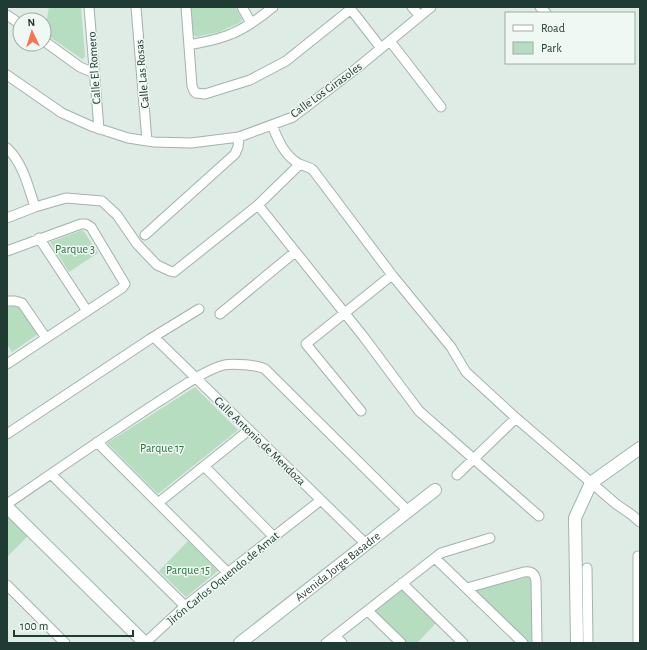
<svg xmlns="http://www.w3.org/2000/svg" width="647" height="650" viewBox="0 0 647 650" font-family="'Alegreya Sans',sans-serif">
  <rect width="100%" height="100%" fill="#dfebe5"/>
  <path fill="#b7ddc0" d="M49,7H81L85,57L82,59L44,33Z
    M191,7H235L242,19L241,22L219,32L196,37L193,34Z
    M83,230L98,253L69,272L50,242Z
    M12,305L20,307L38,334L12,352L7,344V308Z
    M195,387L238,430L158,494L107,443Z
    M7,516L28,536L7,557Z
    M188,541L218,571L186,597L159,571Z
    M531,576L532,643H529L475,591Z
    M402,588L437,622L417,643H406L373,611Z"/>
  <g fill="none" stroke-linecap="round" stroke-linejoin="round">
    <defs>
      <path id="street" d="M89,7L99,129
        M136,7L147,141
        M186,7L192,86L194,91L196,93L205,94L250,80L286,61L351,9
        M242,7L251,23
        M349,7L381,48
        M412,7L420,16
        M540,7L546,13
        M7,15L20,24
        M44,41L80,67L94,73
        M390,41L441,107
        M189,45C203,42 218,40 231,34C246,28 261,17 273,7
        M7,75L62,113L91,126L128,138L154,142L191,143L239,137L293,117L357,68L431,7
        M272,125C278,140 284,155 299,164C303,166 308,166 313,170L392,275L451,347L466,372L516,418L616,504L632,515L640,522
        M7,148C23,163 28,186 35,207
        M258,205L363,336L419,411L539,516
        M7,218L35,207L66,198L102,201L117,215L137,244L157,265L170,271L174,272L258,205L300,164
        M145,235L235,154L238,147L239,137
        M39,238L87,311
        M7,251L81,224H86L91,227L125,284L122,288L7,364
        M7,301H15L22,303L46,338
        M220,314L295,252
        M154,337L366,544
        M361,411L306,344L392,275
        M7,434L150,339L199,309
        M97,442L228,573
        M204,466L274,537
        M51,474L185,606
        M457,475L516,418
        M158,503L249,430
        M7,504C57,470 107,435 158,402C176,391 204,370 224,365C232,363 258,365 265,369L408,511
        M435,558L523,643
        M587,568L588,643
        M402,583L463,643
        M7,585L65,643
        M467,588L524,572C531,571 535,573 536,581L537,643
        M368,611L401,643
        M335,636L342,643
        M145,643L185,606L321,500
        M326,643L441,553L490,538
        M638,643V556"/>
      <g id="secondary">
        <path d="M7,507L145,643"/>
        <path id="s1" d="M240,643L435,490"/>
        <path d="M577,643L575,518L591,483L640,448"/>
      </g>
    </defs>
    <use href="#street" stroke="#a2b3ac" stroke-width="11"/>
    <use href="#secondary" stroke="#9eb7ad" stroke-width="14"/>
    <use href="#street" stroke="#fff" stroke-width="9"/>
    <use href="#secondary" stroke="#fff" stroke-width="12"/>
  </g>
  <g text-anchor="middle" stroke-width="3" stroke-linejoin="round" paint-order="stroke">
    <g font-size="12" fill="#203b33" stroke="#f0f8f3">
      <text transform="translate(94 68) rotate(-94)" y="4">Calle El Romero</text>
      <text transform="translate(142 74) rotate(-95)" y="4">Calle Las Rosas</text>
      <text transform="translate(326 90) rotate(-36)" y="4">Calle Los Girasoles</text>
      <text transform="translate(260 441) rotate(44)" y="4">Calle Antonio de Mendoza</text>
      <text dy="4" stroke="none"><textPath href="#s1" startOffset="124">Avenida Jorge Basadre</textPath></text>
      <text transform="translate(223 578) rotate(-39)" y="4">Jirón Carlos Oquendo de Amat</text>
    </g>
    <g font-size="12" fill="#297343" stroke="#f0f8f3">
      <text x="75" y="253">Parque 3</text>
      <text x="162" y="452">Parque 17</text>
      <text x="188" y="574">Parque 15</text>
    </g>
  </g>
  <rect width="647" height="650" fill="none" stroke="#203b33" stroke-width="16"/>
  <rect x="505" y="12" width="130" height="52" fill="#f0f8f3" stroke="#9daca6"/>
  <rect x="513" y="25" width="20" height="6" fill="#ffffff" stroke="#9daca6"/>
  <text x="541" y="32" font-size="12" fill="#203b33">Road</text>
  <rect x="513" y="42" width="20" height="12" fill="#b7ddc0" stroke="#9daca6"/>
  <text x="541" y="52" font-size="12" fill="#203b33">Park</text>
  <g transform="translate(32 32) rotate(356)"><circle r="19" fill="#f0f8f3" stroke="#9daca6"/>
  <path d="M0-3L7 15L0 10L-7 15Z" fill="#f67552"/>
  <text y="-6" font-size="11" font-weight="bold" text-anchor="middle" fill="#203b33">N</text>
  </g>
  <path d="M14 630v6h119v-6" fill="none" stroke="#203b33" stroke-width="2"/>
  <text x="20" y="630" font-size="12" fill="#203b33" stroke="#f0f8f3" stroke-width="3" paint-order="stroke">100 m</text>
</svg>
